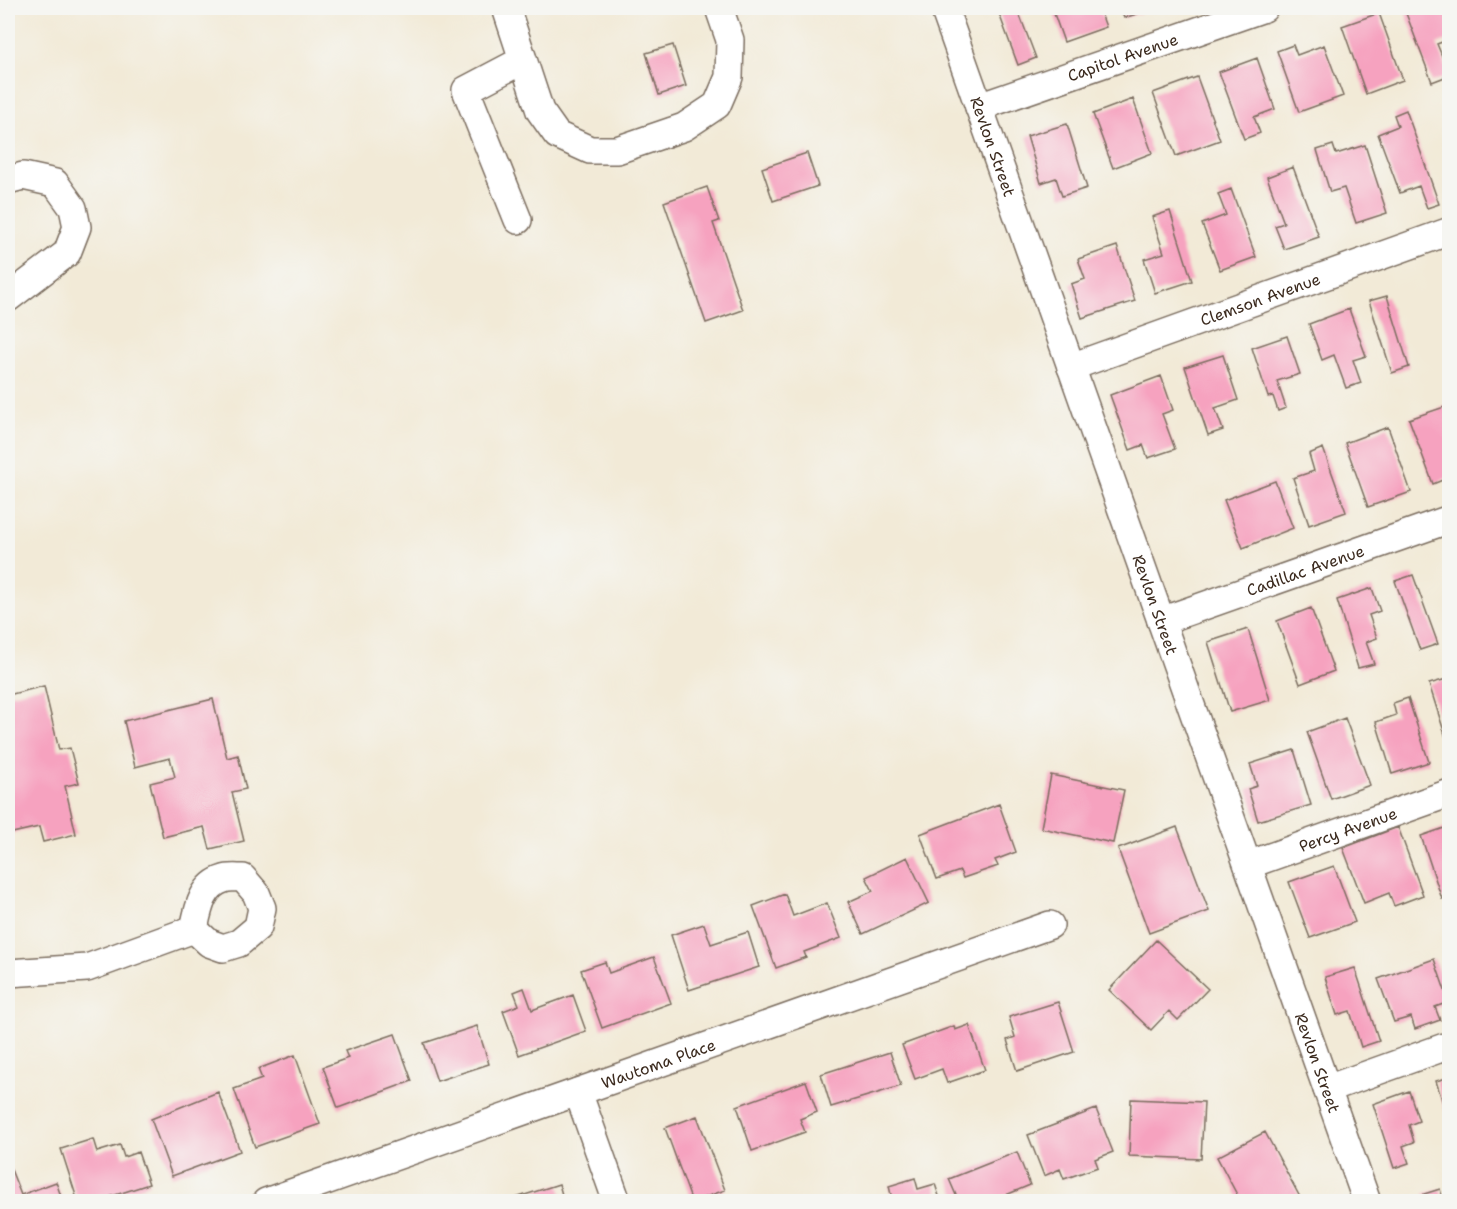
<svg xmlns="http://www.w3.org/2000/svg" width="1457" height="1209" viewBox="0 0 1457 1209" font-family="'Shantell Sans',sans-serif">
  <rect width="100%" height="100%" fill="#f6f6f2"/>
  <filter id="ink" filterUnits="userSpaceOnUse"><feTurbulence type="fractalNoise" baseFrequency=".0167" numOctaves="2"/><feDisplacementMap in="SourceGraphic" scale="12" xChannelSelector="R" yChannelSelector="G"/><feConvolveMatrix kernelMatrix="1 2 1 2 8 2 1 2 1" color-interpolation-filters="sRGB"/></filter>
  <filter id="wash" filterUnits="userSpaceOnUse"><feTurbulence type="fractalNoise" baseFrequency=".008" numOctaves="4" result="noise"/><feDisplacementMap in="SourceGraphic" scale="24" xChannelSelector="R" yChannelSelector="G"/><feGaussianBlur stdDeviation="1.35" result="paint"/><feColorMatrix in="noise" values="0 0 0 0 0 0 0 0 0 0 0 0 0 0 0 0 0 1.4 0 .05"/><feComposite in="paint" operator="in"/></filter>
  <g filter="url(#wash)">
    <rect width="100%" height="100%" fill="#f2ead7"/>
    <g id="blocks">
      <path fill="#f6a2bf" d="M997,8H1017L1036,58L1018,65Z
        M1052,8H1099L1106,27L1064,42Z
        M1120,8H1155L1124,18Z
        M1404,8H1448L1450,39L1437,44L1450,75L1432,82Z
        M1379,13L1403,80L1366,94L1342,26Z
        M673,45L686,86L659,95L646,53Z
        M1293,45L1297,55L1324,45L1343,96L1299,112L1277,51Z
        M1257,58L1275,109L1254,117L1260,133L1244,139L1219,72Z
        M1197,77L1220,140L1176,156L1153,93Z
        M1133,99L1152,153L1113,168L1093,114Z
        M1406,110L1439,204L1427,208L1419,186L1400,193L1378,134L1398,126L1394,115Z
        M1067,124L1087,188L1062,196L1056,178L1041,183L1027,136Z
        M1333,145L1336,154L1365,145L1387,213L1356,223L1344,188L1330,192L1317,150Z
        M807,153L818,186L773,201L762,168Z
        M1293,167L1319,237L1284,249L1275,226L1284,223L1267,177Z
        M707,187L719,221L713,223L743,310L706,323L664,202Z
        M1231,189L1256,257L1220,270L1202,224L1226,215L1218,194Z
        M1170,211L1192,281L1155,293L1144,259L1164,253L1152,217Z
        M1117,246L1135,301L1082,318L1071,284L1085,279L1078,259Z
        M1387,296L1409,367L1392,373L1369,301Z
        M1349,309L1366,356L1353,360L1361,383L1346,388L1334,355L1322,360L1309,324Z
        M1287,336L1300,374L1277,381L1286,408L1278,411L1273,396L1268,397L1252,348Z
        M1223,355L1238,400L1215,408L1223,430L1208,435L1185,367Z
        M1161,376L1173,410L1162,414L1175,449L1148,458L1143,445L1130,450L1110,395Z
        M1450,405V477L1433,484L1409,419Z
        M1388,427L1411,492L1368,507L1345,443Z
        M1323,448L1346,512L1309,525L1293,478L1314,471L1309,454Z
        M1275,481L1293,528L1243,548L1224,500Z
        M1413,575L1438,644L1420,650L1395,581Z
        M1372,588L1380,611L1369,615L1377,638L1366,642L1374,664L1358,668L1337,600Z
        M1311,608L1334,671L1300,684L1277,621Z
        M1248,629L1270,700L1230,712L1208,642Z
        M1450,678V747H1449L1429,684Z
        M44,686L59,750L70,748L79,783L65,786L76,834L43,842L39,827L8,834V695Z
        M1408,698L1429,762L1392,774L1376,722L1396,715L1393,703Z
        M213,699L227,758L238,755L246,789L232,792L244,841L210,849L204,827L163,837L150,783L175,777L170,758L135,767L124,721Z
        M1345,718L1370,785L1331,799L1307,732Z
        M1294,750L1311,805L1258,821L1248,789L1257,786L1250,764Z
        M1051,775L1124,790L1113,843L1041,828Z
        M999,804L1016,852L995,860L998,866L963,878L960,871L937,879L920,834Z
        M1450,826V897L1442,899L1421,836Z
        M1177,827L1209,911L1149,933L1118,849Z
        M1398,827L1423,895L1394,906L1389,893L1364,903L1343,848Z
        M907,857L929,903L863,934L848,902L873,891L866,877Z
        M1334,866L1355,922L1310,938L1289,882Z
        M785,894L793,916L827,903L841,938L804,952L806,957L776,968L753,906Z
        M704,924L711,944L748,932L759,967L689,990L671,935Z
        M1156,940L1208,989L1178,1020L1169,1011L1151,1030L1109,990Z
        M654,957L671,1003L602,1028L581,970L605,962L609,973Z
        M1434,959L1449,1002L1435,1007L1440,1020L1415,1029L1411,1017L1394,1022L1378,979Z
        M1355,968L1379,1041L1361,1047L1350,1011L1337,1015L1325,977Z
        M524,988L532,1010L573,995L586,1031L519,1055L503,1011L519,1005L514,992Z
        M1058,1002L1074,1052L1017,1071L1007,1040L1015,1037L1009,1017Z
        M969,1025L985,1070L947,1083L942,1069L915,1079L902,1045L954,1026L955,1030Z
        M477,1026L489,1064L437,1081L424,1043Z
        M395,1034L412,1081L338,1108L323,1067L348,1058L345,1051Z
        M890,1052L901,1086L831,1107L821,1074Z
        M295,1055L320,1124L255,1147L234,1089L262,1079L258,1069Z
        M1450,1077V1121L1449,1122L1436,1081Z
        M806,1081L817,1112L800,1119L805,1132L752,1151L737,1106Z
        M1409,1091L1419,1121L1409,1125L1414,1142L1403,1146L1409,1163L1394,1168L1373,1104Z
        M218,1092L240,1151L172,1176L151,1119Z
        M1131,1099L1204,1102L1201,1159L1129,1156Z
        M1096,1109L1113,1152L1095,1159L1098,1167L1064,1179L1060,1169L1044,1176L1028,1135Z
        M697,1116L725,1190L692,1202L665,1128Z
        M1265,1132L1301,1199L1297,1202H1241L1217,1157Z
        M93,1139L97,1152L120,1145L124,1157L138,1152L149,1184L94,1202H78L61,1149Z
        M1017,1152L1030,1185L989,1202H959L949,1179Z
        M10,1167L21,1195L56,1182L63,1202H8V1168Z
        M915,1178L918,1189L935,1184L941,1202H885L892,1199L889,1186Z
        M559,1184L564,1202H506V1201Z
        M1440,1189L1444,1202H1426L1424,1194Z"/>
    </g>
  </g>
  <g filter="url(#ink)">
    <use href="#blocks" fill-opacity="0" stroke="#7b6d5f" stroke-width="1.5"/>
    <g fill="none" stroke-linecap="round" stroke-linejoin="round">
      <defs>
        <g id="minor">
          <path d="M506,8L540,111L557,135L590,150H617L684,127L717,105L729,77L730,40L719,8"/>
          <path id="s1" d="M944,8L1367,1202"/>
          <path id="s2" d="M979,107L1264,8"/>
          <path d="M8,180L23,176L55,183L73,208L77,227L67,253L8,298"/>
          <path d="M518,220L466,90L523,60"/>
          <path id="s3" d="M1071,367L1450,231"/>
          <path id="s4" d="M1161,621L1450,519"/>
          <path id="s5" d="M1248,865L1450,793"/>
          <path d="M243,878L256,893L262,908L258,927L239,943L223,948L209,943L194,929C198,910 202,885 224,879C229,877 237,878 243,878Z"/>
          <path d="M8,973L87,968L194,929"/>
          <path d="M1327,1089L1450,1045"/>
          <path d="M578,1092L617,1202"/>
          <path id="s6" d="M266,1202L1050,925"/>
        </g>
      </defs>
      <use href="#minor" stroke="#7b6d5f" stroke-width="30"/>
      <use href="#minor" stroke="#fff" stroke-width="27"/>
    </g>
  </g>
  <g text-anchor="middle" stroke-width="4.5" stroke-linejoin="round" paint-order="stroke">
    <g font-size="16" fill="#3b2a1e" stroke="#f6f6f2">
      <text dy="6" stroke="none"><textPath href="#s2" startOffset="152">Capitol Avenue</textPath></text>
      <text dy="6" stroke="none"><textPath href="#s1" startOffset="147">Revlon Street</textPath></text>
      <text dy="6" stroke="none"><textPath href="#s3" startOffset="201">Clemson Avenue</textPath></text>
      <text dy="6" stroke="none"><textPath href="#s4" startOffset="153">Cadillac Avenue</textPath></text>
      <text dy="6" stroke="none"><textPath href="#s1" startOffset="633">Revlon Street</textPath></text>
      <text dy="6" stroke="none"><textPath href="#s5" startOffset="106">Percy Avenue</textPath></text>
      <text dy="6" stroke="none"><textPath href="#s1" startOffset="1119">Revlon Street</textPath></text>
      <text dy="6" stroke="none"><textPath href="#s6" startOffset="416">Wautoma Place</textPath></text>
    </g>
  </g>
  <rect width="1457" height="1209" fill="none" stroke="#f6f6f2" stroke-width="30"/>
</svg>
